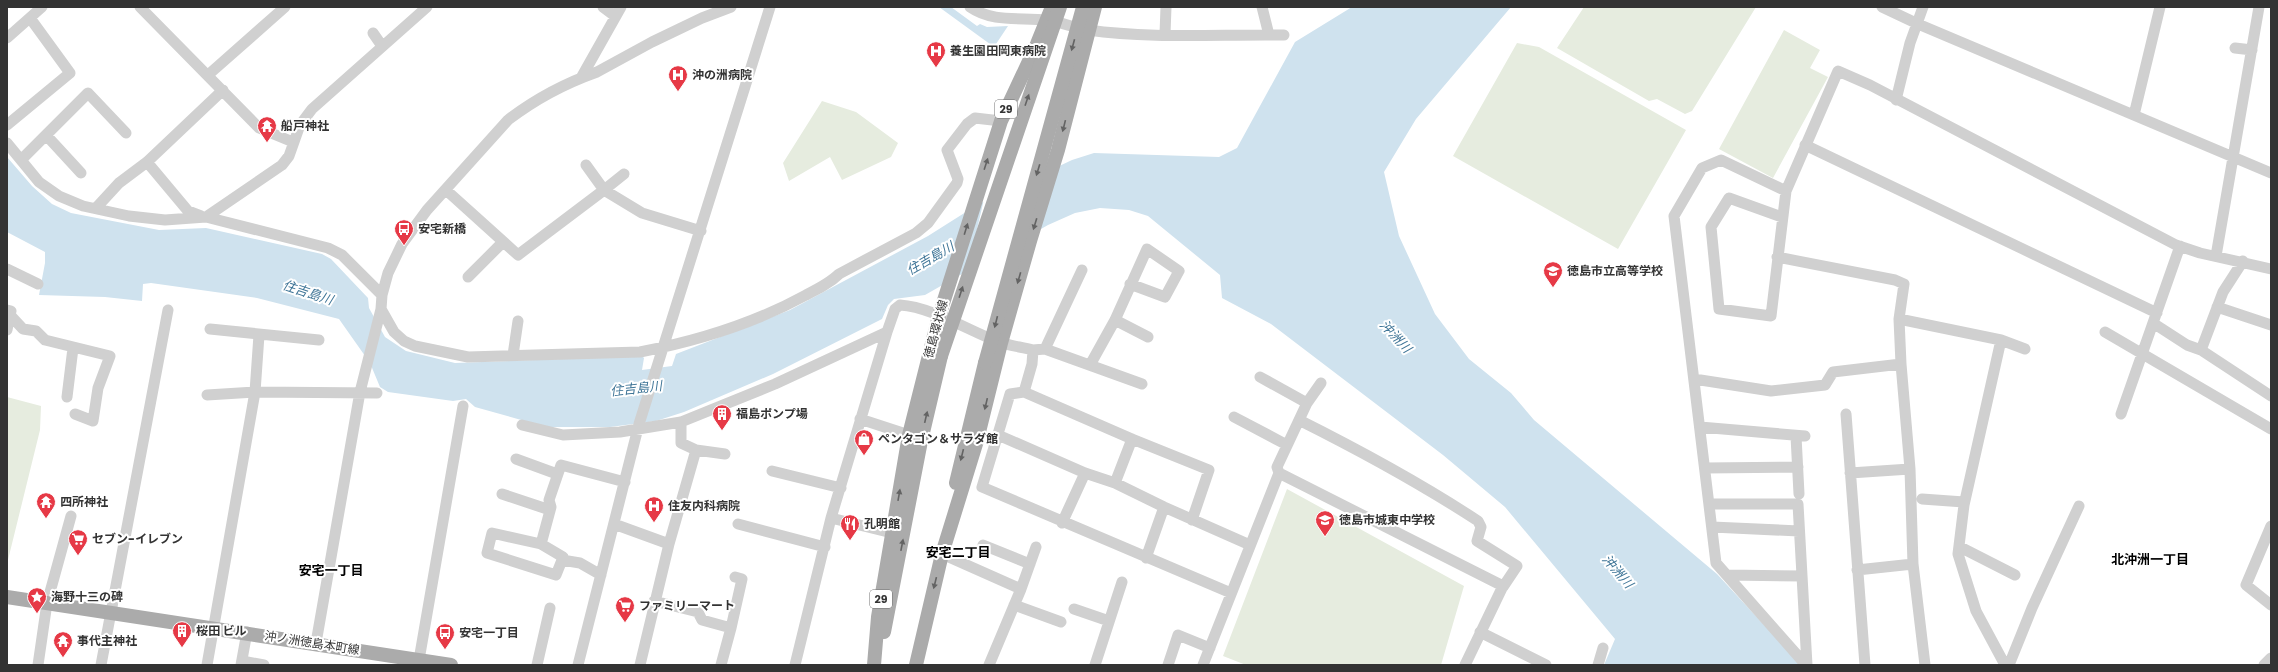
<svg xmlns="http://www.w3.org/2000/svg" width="2278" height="672" viewBox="0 0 2278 672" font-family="Poppins,'Noto Sans JP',sans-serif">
  <rect width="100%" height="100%" fill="#fff"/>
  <path fill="#e6ecdf" d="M1584,7H1756L1692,111L1685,114L1657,99L1649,101L1557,48Z
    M1784,30L1820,50L1810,68L1828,77L1773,178L1719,149Z
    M1517,43L1539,47L1686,130L1618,249L1453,156Z
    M822,101L856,112L898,143L891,157L842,180L830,157L789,181L783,163Z
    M7,397L41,406L40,430L7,564Z
    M1287,489L1464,586L1441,665H1246L1223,656Z"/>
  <path fill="#cfe2ee" d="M939,7H951L977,26L980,24L987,27L1008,26L994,47Z
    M1352,7H1511L1416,119L1384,172L1399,236L1435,314L1469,359L1511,393L1534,420L1717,574L1801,665H1604L1615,639L1505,507L1443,455L1271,324L1222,298L1220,275L1148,216L1129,210L1100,208L1075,213L1048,225L925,295L894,299L888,305L882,319L773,374L684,412L656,421L610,427H546L475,407L466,399L453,401L388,392L380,387L370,363L339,319L257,298L151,283L143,284L142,301L105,297L39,295L45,263V252L7,232V157L32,186L52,204L71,213L159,230L206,228L322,254L331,259L368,298L369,308L385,337L406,351L455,363L642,356L644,358L642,370L672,366L676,354L790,310L928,236L977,205L1072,160L1094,153L1219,157L1237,148L1295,42Z"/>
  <path fill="#fff" d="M1031,177L1011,248L967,273L984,199Z"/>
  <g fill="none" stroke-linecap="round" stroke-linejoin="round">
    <path stroke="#d0d0d0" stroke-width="11" d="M140,7L259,128L293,142
      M603,7L615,16
      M970,7C993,23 1020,17 1047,20C1061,22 1074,28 1088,30C1152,39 1219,34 1284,35
      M1262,7L1269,35
      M1882,7L1918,24L2271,173
      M373,33L382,46
      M1165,34L1166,7
      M7,38L42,7
      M2235,48L2252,50
      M208,75L285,7
      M581,78L621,7
      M1896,100L1910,43L1923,7
      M2134,115L2160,7
      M7,125L70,73L30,18
      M46,135L81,173
      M7,143L39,182L59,196L83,206L129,216L165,220L206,217L328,248L342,255L382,295L381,309L394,332L404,341L415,346L468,357L640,352C697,341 755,323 806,295C818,289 830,283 839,274L916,233L928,223L957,183L958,179L947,150L967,124L975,118L1001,121
      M1805,145L2157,313
      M21,160L88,93L126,133
      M147,162L188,211L201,216
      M586,165L604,190L624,174
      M446,190L518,255L604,190L642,213L701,231
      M1786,191L1721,160L1702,168L1674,216L1716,563L1806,665
      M96,208L119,183L147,162L223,90
      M206,217L282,165L289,156L300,125L312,109L427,7
      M1782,217L1729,198L1711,227L1719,309L1771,316L1786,191L1838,71L1870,85L2176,245L2200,253L2271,269
      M2216,256L2259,7
      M1777,257L1895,280L1904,284L1899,319L1901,364L1910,469L1913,564L1925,665
      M7,269L38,284
      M468,277L503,242
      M382,295L388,273L402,244L427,210L508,120C534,100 566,83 597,72L652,42L702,18L731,7
      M2217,307L2271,325
      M7,310L11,311L10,315L23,329L36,331L45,340L110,356L98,388L93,421L75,414
      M1899,319L2001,340L2025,349
      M1115,320L1148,337
      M2153,323L2187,345L2201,350L2271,396
      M210,329L319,340
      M7,330L10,315
      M2105,332L2271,429
      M2001,340L1964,505L1958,554L1976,611L2005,665
      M1045,349L1082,270
      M1033,350L1045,349L1142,384
      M2201,350L2223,292L2243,261
      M513,355L518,321
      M1090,365L1115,320L1147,249L1179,271L1165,297L1130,284
      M1260,377L1307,403L1277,467L1279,473
      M1694,379L1771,391L1825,385L1833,372L1901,364
      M207,395L255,392L377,393
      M67,397L73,348
      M1307,403L1321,383
      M1846,414L1865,665
      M2121,414L2180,246
      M1234,417L1287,445
      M860,419L909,435
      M1299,420C1361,451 1420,483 1478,521L1481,527L1477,541L1517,566L1503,587
      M522,425L563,435L620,432L681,422L775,384L887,332L895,309L900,305C932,307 969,331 999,342C1010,346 1022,347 1033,350L1032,364L1024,392
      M1700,427L1805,436
      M998,435L1085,473L1115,483L1164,507L1250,545
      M1796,436L1799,494
      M696,450L725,454
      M516,459L557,474
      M1705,468L1798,467
      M772,471L841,488
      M1850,473L1910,469
      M1115,483L1132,439
      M502,494L550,510
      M1922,499L1964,502
      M1709,504H1798L1807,665
      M831,518L892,533
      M1192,520L1209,470L1132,439L1024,392L1010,394L982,487L1231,593
      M1062,523L1085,473
      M614,524L669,544
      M738,524L825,547
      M2271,526L2246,585L2271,605
      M1712,527L1799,531
      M541,544L492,533L487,553L556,575L562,560L580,563L601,575
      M983,545L1030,564
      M1960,547L2015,575
      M942,554L1021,589
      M1146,558L1164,507
      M562,560L563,557L541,544L551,507L549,500L561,465L625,482
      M1857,570L1913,564
      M1727,575L1802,576
      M654,601L698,612L702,620L731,628L721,665
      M1014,605L1061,622
      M1074,609L1109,621
      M731,628L742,579L735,577
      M1480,632L1546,665
      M316,643L360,392L381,309
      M419,660L463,406
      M242,661L264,665
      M38,665L47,603L71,516
      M101,665L168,310
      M207,665L255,392L259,335
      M241,665L247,632
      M537,665L550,608
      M578,665L639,424L770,7
      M640,665L669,544L696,450L681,443V422
      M795,665L831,518L887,332
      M989,665L1021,589L1036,547
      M1095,665L1122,582
      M1168,665L1178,635L1210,648
      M1203,665L1279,473L1503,586L1465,665
      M1598,665L1603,648
      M2009,665L2032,608L2079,506
      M2264,665L2271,658"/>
    <path stroke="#ababab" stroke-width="14" d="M956,483L985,363
      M7,597L451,665
      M884,632L921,441L941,356
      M874,665L878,617L909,435L939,316L1001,121L1037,44L1052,7
      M916,665L942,554L976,444L1001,343L1030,241L1058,150L1095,7"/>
    <path stroke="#ababab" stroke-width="14" d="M941,356L1060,7
      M985,363L1083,7"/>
  </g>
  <defs><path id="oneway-solid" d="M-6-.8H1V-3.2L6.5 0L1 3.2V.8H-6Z"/></defs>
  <g fill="#636363">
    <use href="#oneway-solid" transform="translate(1073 45) rotate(105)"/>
    <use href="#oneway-solid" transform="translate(1027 100) rotate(-71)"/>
    <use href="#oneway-solid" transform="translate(1064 126) rotate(104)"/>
    <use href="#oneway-solid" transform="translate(986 164) rotate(-72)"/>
    <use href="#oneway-solid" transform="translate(1038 170) rotate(107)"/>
    <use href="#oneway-solid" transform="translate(1035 224) rotate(107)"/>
    <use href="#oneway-solid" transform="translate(966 229) rotate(-73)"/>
    <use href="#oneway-solid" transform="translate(1019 278) rotate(106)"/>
    <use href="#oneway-solid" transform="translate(961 292) rotate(-72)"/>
    <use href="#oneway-solid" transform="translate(996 322) rotate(104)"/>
    <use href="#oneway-solid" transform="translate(986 404) rotate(103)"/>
    <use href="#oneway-solid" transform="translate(926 417) rotate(-77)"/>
    <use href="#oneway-solid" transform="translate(962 455) rotate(104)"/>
    <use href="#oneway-solid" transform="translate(899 495) rotate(-80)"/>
    <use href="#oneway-solid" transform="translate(902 545) rotate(-79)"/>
    <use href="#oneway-solid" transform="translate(935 583) rotate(104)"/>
  </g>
  <defs>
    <symbol id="hospital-pin" viewBox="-11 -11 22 30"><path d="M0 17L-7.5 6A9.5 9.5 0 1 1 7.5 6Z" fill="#e63946" stroke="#fff"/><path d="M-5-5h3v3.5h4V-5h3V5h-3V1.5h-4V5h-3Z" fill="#fff"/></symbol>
    <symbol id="temple-pin" viewBox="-11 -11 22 30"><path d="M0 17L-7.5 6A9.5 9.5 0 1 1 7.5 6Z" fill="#e63946" stroke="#fff"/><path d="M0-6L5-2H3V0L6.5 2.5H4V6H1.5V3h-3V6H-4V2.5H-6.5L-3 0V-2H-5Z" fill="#fff"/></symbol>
    <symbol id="bus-pin" viewBox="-11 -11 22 30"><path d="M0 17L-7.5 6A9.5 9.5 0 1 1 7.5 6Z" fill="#e63946" stroke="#fff"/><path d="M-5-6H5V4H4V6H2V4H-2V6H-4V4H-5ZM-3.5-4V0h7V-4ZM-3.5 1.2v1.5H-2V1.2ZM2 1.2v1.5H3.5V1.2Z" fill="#fff"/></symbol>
    <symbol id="school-pin" viewBox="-11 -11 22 30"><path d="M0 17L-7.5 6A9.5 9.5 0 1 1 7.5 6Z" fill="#e63946" stroke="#fff"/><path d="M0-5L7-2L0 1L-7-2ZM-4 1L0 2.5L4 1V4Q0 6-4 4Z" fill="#fff"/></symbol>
    <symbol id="building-pin" viewBox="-11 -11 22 30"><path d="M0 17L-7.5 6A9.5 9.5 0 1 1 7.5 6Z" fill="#e63946" stroke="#fff"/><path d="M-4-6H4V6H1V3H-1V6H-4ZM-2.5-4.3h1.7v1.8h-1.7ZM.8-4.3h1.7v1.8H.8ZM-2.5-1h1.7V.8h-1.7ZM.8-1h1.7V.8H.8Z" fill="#fff"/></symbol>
    <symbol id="shop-pin" viewBox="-11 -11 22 30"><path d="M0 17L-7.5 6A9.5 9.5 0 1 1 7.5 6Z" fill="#e63946" stroke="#fff"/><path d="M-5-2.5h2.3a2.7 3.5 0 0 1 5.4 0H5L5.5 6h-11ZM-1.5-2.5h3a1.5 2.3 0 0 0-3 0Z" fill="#fff"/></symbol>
    <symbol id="restaurant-pin" viewBox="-11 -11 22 30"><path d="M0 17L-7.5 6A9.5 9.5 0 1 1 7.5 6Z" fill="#e63946" stroke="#fff"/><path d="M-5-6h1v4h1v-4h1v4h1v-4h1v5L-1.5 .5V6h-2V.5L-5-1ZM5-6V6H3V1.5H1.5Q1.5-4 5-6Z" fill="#fff"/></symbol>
    <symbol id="supermarket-pin" viewBox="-11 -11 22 30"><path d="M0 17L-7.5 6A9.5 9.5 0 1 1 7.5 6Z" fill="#e63946" stroke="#fff"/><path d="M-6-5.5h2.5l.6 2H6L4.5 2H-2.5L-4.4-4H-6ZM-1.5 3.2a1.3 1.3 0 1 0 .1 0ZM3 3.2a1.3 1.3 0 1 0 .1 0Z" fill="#fff"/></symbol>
    <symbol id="sight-pin" viewBox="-11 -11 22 30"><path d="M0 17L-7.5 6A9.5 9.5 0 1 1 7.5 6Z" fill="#e63946" stroke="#fff"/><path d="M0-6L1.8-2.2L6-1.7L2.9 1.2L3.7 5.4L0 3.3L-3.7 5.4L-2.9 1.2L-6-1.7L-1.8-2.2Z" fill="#fff"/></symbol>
  </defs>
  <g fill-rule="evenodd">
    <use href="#hospital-pin" x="925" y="40" width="22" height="30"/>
    <use href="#hospital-pin" x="667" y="64" width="22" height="30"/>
    <use href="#temple-pin" x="256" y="115" width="22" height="30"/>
    <use href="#bus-pin" x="393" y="218" width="22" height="30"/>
    <use href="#school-pin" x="1542" y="260" width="22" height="30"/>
    <use href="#building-pin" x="711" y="403" width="22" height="30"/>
    <use href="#shop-pin" x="853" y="428" width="22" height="30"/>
    <use href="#temple-pin" x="35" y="491" width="22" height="30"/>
    <use href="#hospital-pin" x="643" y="495" width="22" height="30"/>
    <use href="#school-pin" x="1314" y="509" width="22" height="30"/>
    <use href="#restaurant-pin" x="839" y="513" width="22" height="30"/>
    <use href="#supermarket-pin" x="67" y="528" width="22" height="30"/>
    <use href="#sight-pin" x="26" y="586" width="22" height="30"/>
    <use href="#supermarket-pin" x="614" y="595" width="22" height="30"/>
    <use href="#building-pin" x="171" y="620" width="22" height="30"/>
    <use href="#bus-pin" x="434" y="622" width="22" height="30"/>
    <use href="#temple-pin" x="52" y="630" width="22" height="30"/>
  </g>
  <g text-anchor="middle" stroke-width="4" stroke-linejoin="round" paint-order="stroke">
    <g fill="#fff" stroke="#707070" stroke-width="1">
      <rect x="995" y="100" width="22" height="18" rx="3"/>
      <rect x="870" y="590" width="22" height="18" rx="3"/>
    </g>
    <g font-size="11" font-weight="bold" fill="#333">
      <text x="1006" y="113">29</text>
      <text x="881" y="603">29</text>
    </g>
    <g font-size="12" font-weight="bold" fill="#333" stroke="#fff" text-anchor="start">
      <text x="950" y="55">養生園田岡東病院</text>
      <text x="692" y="79">沖の洲病院</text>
      <text x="281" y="130">船戸神社</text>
      <text x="418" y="233">安宅新橋</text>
      <text x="1567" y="275">徳島市立高等学校</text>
      <text x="736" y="418">福島ポンプ場</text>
      <text x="878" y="443">ペンタゴン＆サラダ館</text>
      <text x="60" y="506">四所神社</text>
      <text x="668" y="510">住友内科病院</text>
      <text x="1339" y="524">徳島市城東中学校</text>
      <text x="864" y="528">孔明館</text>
      <text x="92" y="543">セブン-イレブン</text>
      <text x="51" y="601">海野十三の碑</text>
      <text x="639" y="610">ファミリーマート</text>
      <text x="196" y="635">桜田 ビル</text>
      <text x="459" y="637">安宅一丁目</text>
      <text x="77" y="645">事代主神社</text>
    </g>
    <g font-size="12" fill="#333" stroke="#fff">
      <text transform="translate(936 329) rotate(-75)" y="4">徳島環状線</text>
      <text transform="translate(312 643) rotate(9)" y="4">沖ノ洲徳島本町線</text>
    </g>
    <g font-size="13" font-style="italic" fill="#3f7597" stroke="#fff">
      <text transform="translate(930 258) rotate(-30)" y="5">住吉島川</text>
      <text transform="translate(308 292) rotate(18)" y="5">住吉島川</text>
      <text transform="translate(1396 336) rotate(47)" y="5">沖洲川</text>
      <text transform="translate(636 388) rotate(-6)" y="5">住吉島川</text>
      <text transform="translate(1618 571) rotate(49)" y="5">沖洲川</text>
    </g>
    <g font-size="13" font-weight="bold" fill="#000" stroke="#fff">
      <text x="958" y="557">安宅二丁目</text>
      <text x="2150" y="564">北沖洲一丁目</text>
      <text x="331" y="575">安宅一丁目</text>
    </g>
  </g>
  <rect width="2278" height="672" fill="none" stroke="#333333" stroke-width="16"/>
</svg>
